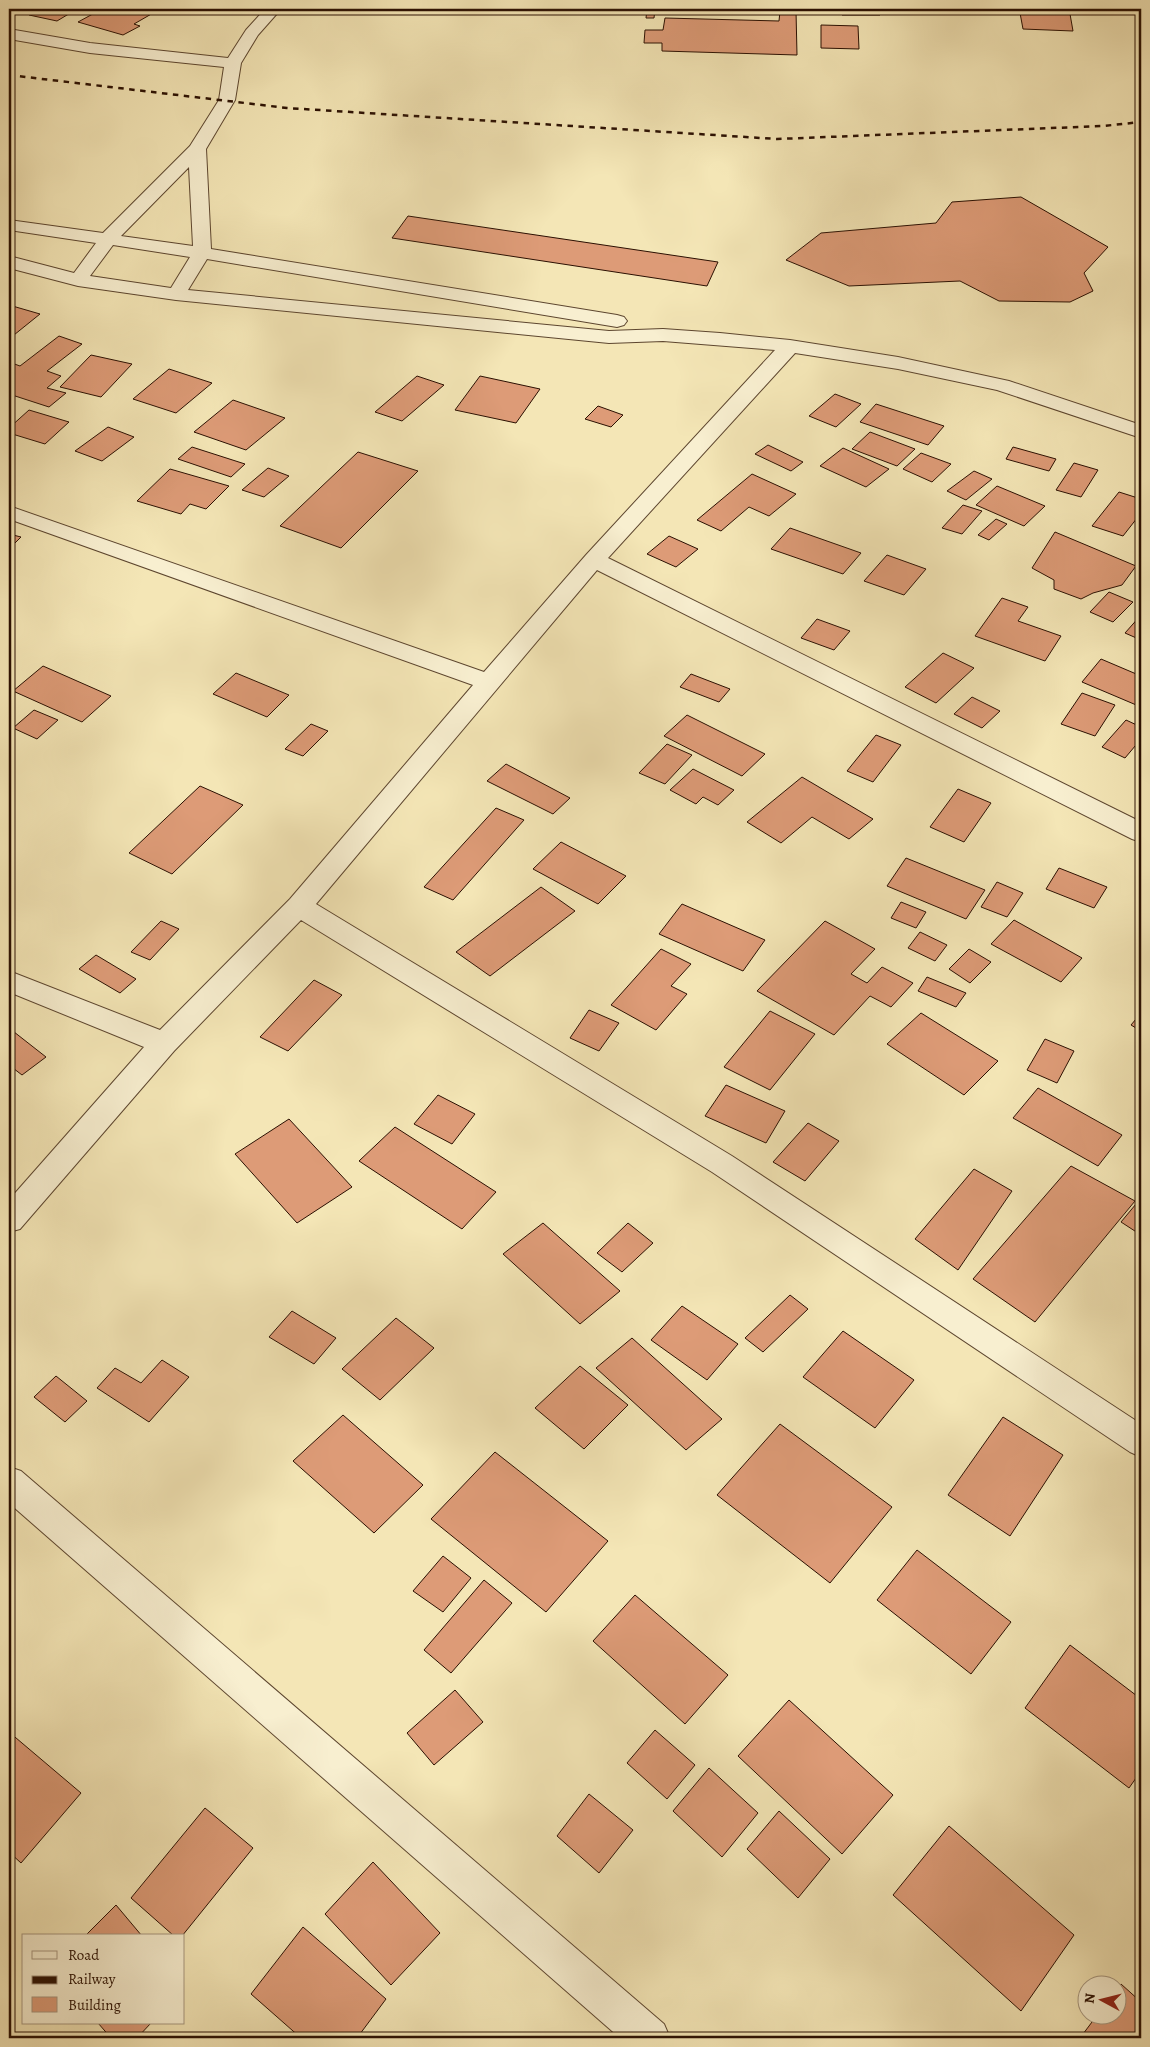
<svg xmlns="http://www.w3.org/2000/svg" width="1150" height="2047" viewBox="0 0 1150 2047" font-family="Alegreya,serif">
  <rect width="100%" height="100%" fill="#f4e6b6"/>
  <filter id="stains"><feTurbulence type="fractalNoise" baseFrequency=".004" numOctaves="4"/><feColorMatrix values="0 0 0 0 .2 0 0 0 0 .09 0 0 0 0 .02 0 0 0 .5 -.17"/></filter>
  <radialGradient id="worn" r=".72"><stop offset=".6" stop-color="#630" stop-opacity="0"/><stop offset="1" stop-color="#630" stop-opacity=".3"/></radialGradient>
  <path fill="#dd9b77" stroke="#2b1002" d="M27,9H77L57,21L29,15L30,14L22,12Z
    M102,9H160L134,24L140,26L123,35L78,22Z
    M491,9H549V13L491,12Z
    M647,9H655L654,18H646Z
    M841,9H879L880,15H842Z
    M780,11H796L797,55L662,51V43H644L645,30H663L665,18L779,21Z
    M1020,13L1070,14L1073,31L1023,29Z
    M821,25L858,26L859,49L821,48Z
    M1021,197L1108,247L1084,273L1093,291L1070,302L999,301L960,281L849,286L786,260L821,233L936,223L952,202Z
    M408,216L718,262L707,286L392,238Z
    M9,305L40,314L9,339Z
    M59,336L82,344L47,371L61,376L47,388L66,393L49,407L9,394V362L20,366Z
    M91,355L132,364L101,397L60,387Z
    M169,369L212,383L176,413L133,399Z
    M417,376L444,385L402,421L375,412Z
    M480,376L540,389L516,423L455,410Z
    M835,394L861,404L836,427L809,416Z
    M233,400L285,418L246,450L194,432Z
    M876,404L944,426L928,445L860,422Z
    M598,406L623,415L611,427L585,419Z
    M29,410L69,422L45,444L9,433V428Z
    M108,427L134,437L102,461L75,451Z
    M870,432L915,449L897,466L852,449Z
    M768,445L803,462L791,471L755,454Z
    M192,447L245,464L231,477L178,459Z
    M1013,447L1056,459L1049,471L1006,459Z
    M843,448L889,469L866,487L820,466Z
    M358,452L418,471L341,548L280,526Z
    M921,453L951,464L932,482L903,469Z
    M1074,463L1098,470L1081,497L1056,490Z
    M268,468L289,476L264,497L242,490Z
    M170,469L229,486L206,509L190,504L181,514L137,501Z
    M974,471L992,479L966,500L947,491Z
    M752,474L796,494L769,516L749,507L721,531L697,520Z
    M997,486L1045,506L1024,526L976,505Z
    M1119,492L1141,499V513L1123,536L1092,526Z
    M963,505L982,511L962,534L942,528Z
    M996,519L1007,524L989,540L978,535Z
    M790,528L861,553L843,574L771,549Z
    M1055,532L1136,566L1122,585L1093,593L1081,599L1054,589V580L1032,568Z
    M9,534L21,537L9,549Z
    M669,536L698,549L676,567L647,554Z
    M887,555L926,569L904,595L864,581Z
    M1109,592L1133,602L1113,622L1090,612Z
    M1002,598L1028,607L1018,621L1061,636L1045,661L975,636Z
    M1141,615V640L1125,633Z
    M817,619L850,631L834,650L801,638Z
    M943,653L974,668L936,703L905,687Z
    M1101,659L1141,676V707L1082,682Z
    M43,666L111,696L82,722L13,691Z
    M236,673L289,695L267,717L213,694Z
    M691,674L730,689L719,702L680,687Z
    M1082,693L1115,705L1095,736L1061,724Z
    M972,697L1000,711L982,728L954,714Z
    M34,710L58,720L37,739L13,728Z
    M687,715L765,754L742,776L664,736Z
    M1126,720L1141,727V739L1125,758L1102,747Z
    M311,724L328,731L303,756L285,749Z
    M876,735L901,745L873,782L847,771Z
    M667,744L692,755L665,784L639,773Z
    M506,764L570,798L553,814L487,781Z
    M693,769L734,790L718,805L703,797L696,804L670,790Z
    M802,777L873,819L849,839L812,817L781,843L747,822Z
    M200,786L243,805L172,874L129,853Z
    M958,789L991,803L964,842L930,827Z
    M496,808L524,820L453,900L424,887Z
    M561,842L626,876L598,904L533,869Z
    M906,858L985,890L966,919L887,886Z
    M1059,868L1107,887L1094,908L1046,889Z
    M997,882L1023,893L1007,917L981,907Z
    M541,887L575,911L490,976L456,952Z
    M901,902L926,912L916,928L891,918Z
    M682,904L765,940L743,971L659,934Z
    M1014,920L1082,958L1061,982L991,944Z
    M161,921L179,929L150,960L131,952Z
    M825,921L875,949L851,974L867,983L882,967L913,983L891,1007L870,996L834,1035L757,991Z
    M920,932L947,945L935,961L908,948Z
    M661,949L691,964L671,986L687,994L656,1030L611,1005Z
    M969,949L991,962L970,983L949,969Z
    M96,955L136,979L120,993L79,969Z
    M927,977L966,993L956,1007L918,991Z
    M314,980L342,995L288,1051L260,1037Z
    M589,1010L619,1023L599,1051L570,1038Z
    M770,1011L815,1034L770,1090L724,1067Z
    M921,1013L998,1061L964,1095L887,1044Z
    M1141,1013V1031L1131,1025Z
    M9,1028L46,1057L22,1075L9,1065Z
    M1045,1039L1074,1051L1057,1083L1027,1070Z
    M726,1085L785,1111L766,1143L705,1116Z
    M1038,1088L1122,1135L1098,1166L1013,1118Z
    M438,1095L475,1114L452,1144L414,1124Z
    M289,1119L352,1187L297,1223L235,1154Z
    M808,1123L839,1141L805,1181L773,1162Z
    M395,1127L496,1192L462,1229L359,1161Z
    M1071,1166L1135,1201L1035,1322L973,1279Z
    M974,1169L1012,1191L958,1270L915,1239Z
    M1141,1198V1235L1121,1222Z
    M543,1223L620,1291L580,1324L503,1254Z
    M628,1223L653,1243L622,1272L597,1253Z
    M790,1295L808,1309L763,1352L745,1338Z
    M682,1306L738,1344L707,1380L651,1340Z
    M292,1311L336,1338L314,1364L269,1337Z
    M396,1318L434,1348L380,1400L342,1369Z
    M843,1331L914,1380L875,1428L803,1377Z
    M632,1338L722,1419L686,1450L596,1368Z
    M162,1360L189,1377L149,1422L97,1388L115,1368L141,1383Z
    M580,1366L628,1405L584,1449L535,1408Z
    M56,1376L87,1401L65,1422L34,1397Z
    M343,1415L423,1485L374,1533L293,1461Z
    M1003,1417L1063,1455L1010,1536L948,1495Z
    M780,1424L892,1507L830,1583L717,1495Z
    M495,1452L608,1541L546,1612L431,1519Z
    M917,1550L1011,1622L971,1674L877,1600Z
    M443,1556L471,1578L443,1612L413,1591Z
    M484,1580L512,1603L451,1673L424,1650Z
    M635,1595L728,1675L685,1724L593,1641Z
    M1070,1645L1141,1699V1771L1129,1788L1025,1708Z
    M455,1690L483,1722L434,1765L407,1733Z
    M789,1700L893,1795L842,1854L738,1756Z
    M655,1730L695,1765L667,1799L627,1763Z
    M9,1732L81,1793L21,1863L9,1852Z
    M709,1768L758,1813L722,1857L673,1811Z
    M589,1794L633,1830L599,1873L557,1836Z
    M205,1808L253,1848L182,1936H174L131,1898Z
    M779,1811L830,1859L798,1898L747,1849Z
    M949,1826L1074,1935L1021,2011L893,1895Z
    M373,1862L440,1933L391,1985L325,1914Z
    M116,1905L142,1936H85Z
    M303,1927L386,1999L357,2038H301L251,1994Z
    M1121,1984L1141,2002V2038H1080L1098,2014H1118V1989Z
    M98,2023H151L137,2038H111Z"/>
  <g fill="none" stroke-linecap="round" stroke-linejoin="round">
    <defs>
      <path id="street" d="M265,9H281L258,35L241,63L235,100L206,149L211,249L617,315L624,317L627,321L624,325L617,327L207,259L188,290L609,331L663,329L720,333L790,340L898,357L1009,381L1141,425V438L997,390L898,369L795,353L608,558L1141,822V842L1132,839L597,570L316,904L732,1156L1141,1424V1457L1130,1452L712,1172L301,920L174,1051L20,1229L9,1232V1200L144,1047L9,992V971L160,1030L290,899L473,685L9,519V506L484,672L586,555L775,350L663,341L609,343L176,300L78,286L9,268V256L74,273L96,243L9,230V220L103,233L190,146L219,100L224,67L90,53L9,39V29L90,43L228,58L246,30ZM189,167L193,246L121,236ZM113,245L190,257L171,288L90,276Z
        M9,1467L21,1471L664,2024L670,2038H620L9,1503Z"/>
    </defs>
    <use href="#street" stroke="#5d462f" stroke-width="2"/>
    <use href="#street" fill="#f8efd0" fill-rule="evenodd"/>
    <path stroke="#2b1002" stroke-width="2.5" stroke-dasharray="5.5 5.5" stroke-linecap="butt" d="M9,75L287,108L777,139L1103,126L1141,122"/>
  </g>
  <rect width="1150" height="2047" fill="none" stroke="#f4e6b6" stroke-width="30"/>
  <rect x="10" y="10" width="1130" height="2027" fill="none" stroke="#2b1002" stroke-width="2.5"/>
  <rect x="15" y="15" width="1120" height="2017" fill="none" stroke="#2b1002"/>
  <rect x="22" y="1934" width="162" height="90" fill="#f8efd0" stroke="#a6967e"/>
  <rect x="32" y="1951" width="25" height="8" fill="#f8efd0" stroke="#a6967e"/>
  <text x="68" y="1960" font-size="15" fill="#2b1002">Road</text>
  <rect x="32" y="1976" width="25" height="8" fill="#2b1002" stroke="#a6967e"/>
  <text x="68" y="1984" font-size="15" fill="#2b1002">Railway</text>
  <rect x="32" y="1997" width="25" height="15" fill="#dd9b77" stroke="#a6967e"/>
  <text x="68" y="2010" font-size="15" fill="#2b1002">Building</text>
  <g transform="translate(1102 2000) rotate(277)"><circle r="24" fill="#f8efd0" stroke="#a6967e"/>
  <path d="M0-4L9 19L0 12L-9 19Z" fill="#8f2418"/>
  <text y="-8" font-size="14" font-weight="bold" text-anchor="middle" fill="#2b1002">N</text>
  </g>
  <rect width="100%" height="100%" filter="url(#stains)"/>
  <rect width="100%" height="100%" fill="url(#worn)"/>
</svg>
